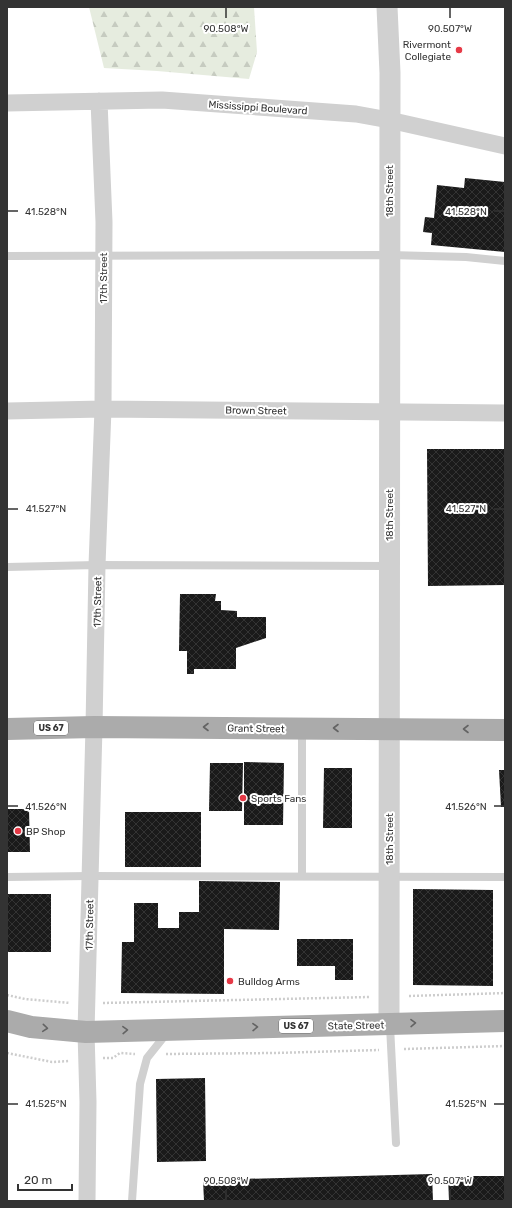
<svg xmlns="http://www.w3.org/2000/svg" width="512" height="1208" viewBox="0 0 512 1208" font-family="Rubik,sans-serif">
  <defs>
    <pattern id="forest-firs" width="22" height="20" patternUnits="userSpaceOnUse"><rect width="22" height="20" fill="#e6ecdf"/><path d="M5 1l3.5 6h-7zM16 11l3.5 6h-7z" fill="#c6cbc0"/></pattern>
    <pattern id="building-cross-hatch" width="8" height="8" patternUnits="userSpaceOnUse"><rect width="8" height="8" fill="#1a1a1a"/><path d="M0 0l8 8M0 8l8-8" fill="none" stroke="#333"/></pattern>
  </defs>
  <rect width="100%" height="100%" fill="#fff"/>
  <path fill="url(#forest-firs)" d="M89,7H254L257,52L249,79L157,71L104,68Z"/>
  <path fill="url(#building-cross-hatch)" d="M465,178L505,182V252L431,245L432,233L423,232L425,217L434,218L437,185L464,188Z
    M427,449H505V585L428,586Z
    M180,594H216L215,601H221V610L237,611V617H266V638L236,648V669H194V674H187V651H179Z
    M244,762L284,763L283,825H244Z
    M210,763H243L242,811H209Z
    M324,768H352V828H323Z
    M499,770H505V807H501Z
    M7,809H29L30,852H7Z
    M125,812H201V867H125Z
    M199,881L280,882L279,930L224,929V994L121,993L122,942H134V903H158V928H179V912H199Z
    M413,889L493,890V986L413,985Z
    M7,894H51V952H7Z
    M297,939H353V980H335V966H297Z
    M205,1078L206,1161L157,1162L156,1079Z
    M432,1174L433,1201H204L203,1180Z
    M448,1176H505V1201H449Z"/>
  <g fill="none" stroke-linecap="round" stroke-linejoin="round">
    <path stroke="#cdcdcd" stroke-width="2.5" stroke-dasharray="2 2" stroke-linecap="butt" d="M7,995L25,999L70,1003
      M409,996L505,993
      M103,1003L370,997
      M404,1049L505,1046
      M7,1053L52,1062L70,1061
      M166,1054L275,1053L379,1050
      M103,1058H113L120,1053L135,1054"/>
    <path stroke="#d0d0d0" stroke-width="8" d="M7,256L389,255L466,257L505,261
      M7,567L97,565L388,566
      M302,729V876
      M7,877L90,876L505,877
      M390,1026L396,1143
      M132,1201L140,1084L147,1058L167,1033"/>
    <path stroke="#d0d0d0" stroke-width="17" d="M7,103L162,100L356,114L389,120L505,146
      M7,411L103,409L505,413
      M87,1201L88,1102L86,1032L94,727L97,565L103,409L104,222L99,101"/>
    <path stroke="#d0d0d0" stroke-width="21" d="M387,7L390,73L389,1024"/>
    <path stroke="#ababab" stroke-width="22" d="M7,729L94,727L505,730
      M7,1021L31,1027L86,1032L505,1021"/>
  </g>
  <defs><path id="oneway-chevron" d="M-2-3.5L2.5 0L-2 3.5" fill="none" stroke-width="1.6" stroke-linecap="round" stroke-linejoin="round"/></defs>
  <g stroke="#636363">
    <use href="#oneway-chevron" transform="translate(206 727) rotate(-180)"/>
    <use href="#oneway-chevron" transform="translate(336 728) rotate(-180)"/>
    <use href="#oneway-chevron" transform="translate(466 729) rotate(-180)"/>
    <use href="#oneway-chevron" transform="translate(413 1023) rotate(-1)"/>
    <use href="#oneway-chevron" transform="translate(255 1027) rotate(-1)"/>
    <use href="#oneway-chevron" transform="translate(45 1028) rotate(5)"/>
    <use href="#oneway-chevron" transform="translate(125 1030) rotate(-2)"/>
  </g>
  <path fill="none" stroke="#333" stroke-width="1.5" d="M226,8V18M450,8V18M8,211H18M494,211H504M8,509H18M494,509H504M8,806H18M494,806H504M8,1104H18M494,1104H504M226,1190V1200M450,1190V1200"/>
  <g fill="#e63946" stroke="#fff" stroke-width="1.5">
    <circle cx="459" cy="50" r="4"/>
    <circle cx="243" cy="798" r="4"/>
    <circle cx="18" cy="831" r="4"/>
    <circle cx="230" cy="981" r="4"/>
  </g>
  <g text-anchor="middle" stroke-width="4" stroke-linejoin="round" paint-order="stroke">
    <g fill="#fff" stroke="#707070" stroke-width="1">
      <rect x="34" y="721" width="34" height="14" rx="3"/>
      <rect x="279" y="1019" width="34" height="14" rx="3"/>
    </g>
    <g font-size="9" font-weight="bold" fill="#333">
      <text x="51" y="731">US 67</text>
      <text x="296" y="1029">US 67</text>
    </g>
    <g font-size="10" fill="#333" stroke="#fff" text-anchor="start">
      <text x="451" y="48" text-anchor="end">Rivermont<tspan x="451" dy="12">Collegiate</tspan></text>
      <text x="251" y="802">Sports Fans</text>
      <text x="26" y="835">BP Shop</text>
      <text x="238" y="985">Bulldog Arms</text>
    </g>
    <g font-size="10" fill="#333" stroke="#fff">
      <text transform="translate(258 107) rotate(4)" y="4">Mississippi Boulevard</text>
      <text transform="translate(389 191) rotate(-90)" y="4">18th Street</text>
      <text transform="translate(103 278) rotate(-90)" y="4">17th Street</text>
      <text transform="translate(256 410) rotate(1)" y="4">Brown Street</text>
      <text transform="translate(389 515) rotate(-90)" y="4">18th Street</text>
      <text transform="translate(97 602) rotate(-89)" y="4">17th Street</text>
      <text transform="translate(256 728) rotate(1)" y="4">Grant Street</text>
      <text transform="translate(389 839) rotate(-90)" y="4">18th Street</text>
      <text transform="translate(89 925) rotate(-89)" y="4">17th Street</text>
      <text transform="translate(356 1025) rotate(-1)" y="4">State Street</text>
    </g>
  </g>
  <g font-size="10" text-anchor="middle" fill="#333" stroke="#fff" stroke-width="4" stroke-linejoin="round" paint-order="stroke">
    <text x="226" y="32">90.508°W</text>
    <text x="450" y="32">90.507°W</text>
    <text x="46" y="215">41.528°N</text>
    <text x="466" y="215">41.528°N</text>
    <text x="46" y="512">41.527°N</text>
    <text x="466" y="512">41.527°N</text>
    <text x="46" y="810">41.526°N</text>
    <text x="466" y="810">41.526°N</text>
    <text x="46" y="1107">41.525°N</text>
    <text x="466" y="1107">41.525°N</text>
    <text x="226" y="1184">90.508°W</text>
    <text x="450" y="1184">90.507°W</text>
  </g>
  <rect width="512" height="1208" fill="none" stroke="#333333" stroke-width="16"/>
  <path d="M18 1184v6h54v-6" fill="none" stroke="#333333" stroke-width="2"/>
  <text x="24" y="1184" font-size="12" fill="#333333" stroke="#ffffff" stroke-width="3" paint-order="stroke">20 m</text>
</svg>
